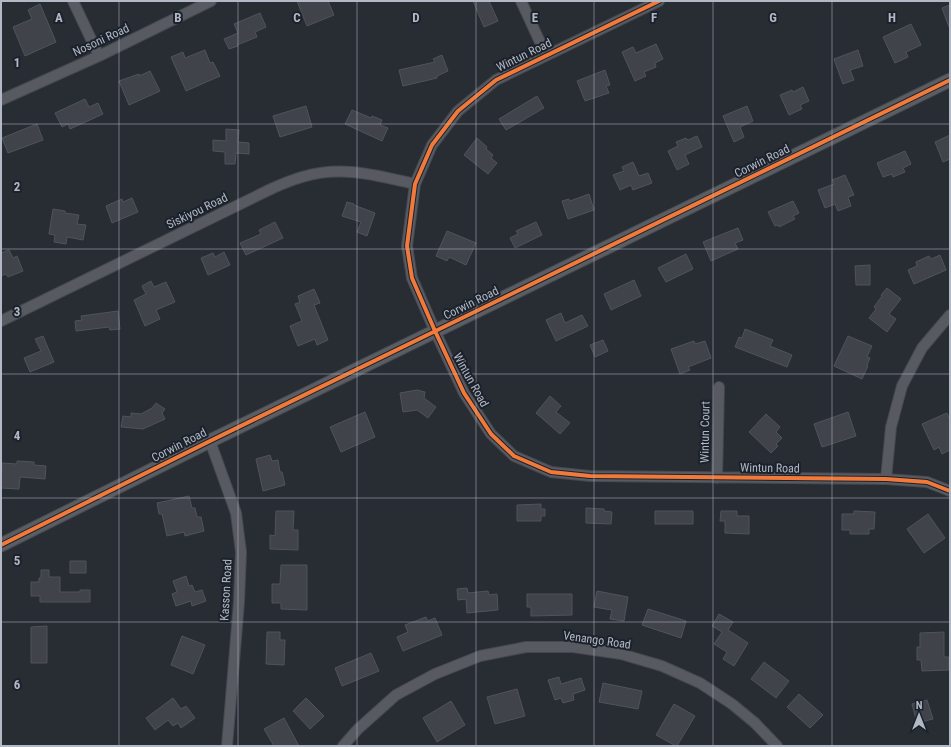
<svg xmlns="http://www.w3.org/2000/svg" width="951" height="747" viewBox="0 0 951 747" font-family="'Roboto Condensed',sans-serif">
  <rect width="100%" height="100%" fill="#282c33"/>
  <path fill="#404349" stroke="#4f535b" d="M297,1H328L334,15L307,26Z
    M473,1H489L498,21L484,27Z
    M40,4L56,42L25,56L13,27L32,19L28,10Z
    M950,5V27H949L942,8Z
    M260,13L266,27L255,32L257,37L237,45L238,46L229,49L224,39L238,33L234,24Z
    M911,24L921,45L906,52L908,57L895,63L883,37Z
    M656,44L663,59L655,63L656,67L644,72L646,76L635,81L622,52L633,47L636,53Z
    M205,50L210,63L213,62L220,76L186,91L171,57L183,52L185,58Z
    M858,50L863,66L850,70L854,80L843,84L834,59Z
    M442,55L448,71L437,76V78L403,86L399,70L435,62L433,59Z
    M605,70L610,85L606,86L609,93L585,101L577,81Z
    M150,71L160,91L129,105L119,81L139,74V76Z
    M803,87L809,101L800,105L802,109L789,115L780,95L792,90L793,92Z
    M537,96L544,108L506,130L499,119Z
    M85,99L89,107L98,103L103,114L70,129L68,124L62,127L55,113Z
    M306,106L312,127L280,137L273,116Z
    M747,106L753,121L740,127L744,137L734,142L723,116Z
    M352,110L371,118L372,116L382,120L380,125L388,128L382,141L345,124Z
    M37,124L43,140L8,153L2,138Z
    M226,129L239,130L238,142L249,143V154L236,153L235,164H225V152L213,151V140L226,141Z
    M950,135V159L943,162L935,142Z
    M697,136L702,147L685,155L689,164L677,170L668,151L678,146L676,142L686,138L688,140Z
    M477,138L487,147L486,149L493,155L491,158L497,163L488,174L464,155Z
    M905,151L911,164L903,168L905,172L893,177L892,174L883,177L877,163Z
    M633,162L639,176L648,173L652,183L633,190L631,185L620,190L613,175L624,171L622,167Z
    M845,175L854,195L848,197L851,206L838,211L835,204L825,208L818,190L834,184L832,180Z
    M589,194L594,210L568,219L562,201L569,199L570,201Z
    M132,198L138,212L112,223L106,206L122,199L123,202Z
    M793,201L799,213L793,216L795,219L779,227V225L775,226L768,212Z
    M347,202L354,204V205L375,213L367,236L357,232L361,222L342,216Z
    M53,209L65,211V213L79,215L77,224L86,225L83,240L67,237L66,244L54,242L55,235L49,234Z
    M275,222L283,238L246,255L240,243L261,234L259,230Z
    M536,222L542,235L515,248L510,238L518,234L516,231Z
    M738,228L743,240L735,243L738,249L711,261L703,242Z
    M447,231L476,243L466,265L449,257L447,261L436,256Z
    M9,250L13,258L17,256L23,271L8,277L6,274L1,276V253Z
    M224,252L230,265L208,275L201,258L213,253L215,257Z
    M686,254L693,269L666,282L658,268Z
    M940,255L946,270L914,284L908,270L917,266L916,262L929,256L931,259Z
    M870,265V285H856L855,266Z
    M634,280L641,296L611,310L604,294Z
    M151,281L154,287L166,282L175,302L156,310L160,319L145,326L134,300L146,294L142,286Z
    M887,288L901,299L889,314L896,319L887,332L869,318L876,309L874,307L882,296L881,295Z
    M314,289L320,303L314,305L328,340L317,345L315,339L298,346L290,326L302,321L295,304L300,302L298,296Z
    M118,311L120,329L110,330L109,327L76,331L75,321L82,320L81,316Z
    M561,313L565,323L582,315L588,326L556,341L546,320Z
    M745,329L773,340L770,346L792,355L787,367L735,347L739,337L742,338Z
    M43,336L54,362L30,372L24,358L41,351L35,339Z
    M848,336L872,346L867,357L870,358L867,365L868,366L862,379L834,366Z
    M603,340L608,351L595,357L590,345Z
    M694,341L695,344L705,341L711,358L688,367L690,370L680,374L671,349Z
    M417,390L425,392L424,398L436,407L428,418L417,410L403,412L400,393Z
    M550,396L561,406L556,412L570,423L560,434L536,413Z
    M156,403L165,409L162,413L165,419L143,429L121,427L123,416L131,417V413L141,414L152,408Z
    M365,412L375,437L341,452L330,427Z
    M848,412L856,436L822,447L814,424Z
    M947,413L950,420V450L942,454L939,447L934,450L922,424Z
    M766,414L780,427L776,432L782,438L776,444L778,446L771,453L749,432Z
    M270,455L272,461L278,460L280,472H282L285,485L263,491L256,459Z
    M17,461L34,462V465L46,466L45,479L20,477L19,489L1,488L2,463L17,464Z
    M189,496L192,508H195L197,517H201L204,531L185,536L184,532L167,536L162,514H159L157,503Z
    M541,504V509H545V516H541V521H517V505Z
    M586,508L604,509V511L612,512L611,524L586,523Z
    M276,511H294L293,530H298V550L270,549V535L275,536Z
    M655,511H693V524H655Z
    M721,511H737V516H749V534L725,533V521H720Z
    M854,511L875,512L874,529H869V534H850V530H842V514H854Z
    M928,514L945,538L924,553L907,529Z
    M70,561H86V573H70Z
    M281,565H307V610L281,609V603H272V584H280Z
    M41,570H49V577H60V592H80V590H90V602H40V596H31V582H39V578H41Z
    M186,576L189,586L192,585L195,592L202,590L206,601L192,606L191,601L176,606L172,594L177,592L173,581Z
    M467,588L468,593L488,591L489,595L497,594L498,610L467,613L466,599L458,600L457,589Z
    M597,591L628,597L624,621L610,619L612,610L594,607Z
    M527,594H572V615L531,616V607H527Z
    M648,609L686,621L681,638L642,625Z
    M719,614L733,622L728,630L748,643L734,666L723,659L727,652L714,644L722,632L712,626Z
    M426,617L428,621L435,618L442,635L403,651L397,637L408,632L405,625Z
    M47,626V663H31V627Z
    M267,632H280V640H285L284,665L266,664Z
    M944,632V657H949V670L922,671L921,660H917V647H920V633Z
    M182,636L205,645L193,674L171,665Z
    M371,653L379,671L342,686L335,668Z
    M764,662L789,681L776,698L751,679Z
    M559,677L561,684L581,678L585,690L573,694L574,700L563,703L561,698L555,700L548,680Z
    M603,683L642,691L638,709L599,702Z
    M517,689L525,716L495,724L487,697Z
    M799,694L823,715L810,728L787,707Z
    M173,698L181,709L186,706L195,718L181,728L178,723L173,726L168,720L155,730L146,718Z
    M306,698L324,716L310,729L293,711Z
    M927,700L933,719L917,723L912,704Z
    M451,701L465,725L437,742L423,718Z
    M674,704L695,716L677,746H676L656,735Z
    M284,718L299,746H274L264,729Z"/>
  <g fill="none" stroke-linecap="round" stroke-linejoin="round">
    <defs>
      <path id="minor" d="M73,1L99,56
        M521,1L546,55
        M659,1L496,80L458,111L432,145L415,184L407,246L412,278L435,331L464,393L491,434L514,456L551,472L590,476L886,479L927,482L950,491
        M1,100L99,56L211,1
        M1,321L273,188C282,184 292,180 302,177C341,165 376,175 415,184
        M210,441L236,513L241,552L239,602L227,746
        M717,478L719,387
        M886,479L891,427L902,386L922,348L950,315
        M343,746L358,729L396,695L435,674L480,656L526,647H573L621,654L662,666L700,683L732,704L755,723L777,746"/>
      <path id="major" d="M1,545L210,441L950,80"/>
    </defs>
    <use href="#minor" stroke="#46484e" stroke-width="12"/>
    <use href="#major" stroke="#454850" stroke-width="15"/>
    <use href="#minor" stroke="#575a61" stroke-width="10"/>
    <use href="#major" stroke="#5a5d62" stroke-width="13"/>
    <defs>
      <path id="cycleway" d="M659,1L496,80L458,111L432,145L415,184L407,246L412,278L435,331L464,393L491,434L514,456L551,472L590,476L886,479L927,482L950,491
        M1,545L210,441L950,80"/>
    </defs>
    <use href="#cycleway" stroke="#1c222c" stroke-width="6"/>
    <use href="#cycleway" stroke="#f17a3a" stroke-width="4"/>
  </g>
  <path fill="none" stroke="#b2b8c4" stroke-width="1" stroke-opacity="0.55" d="M119,1V746M238,1V746M357,1V746M476,1V746M594,1V746M713,1V746M832,1V746M1,124H950M1,249H950M1,374H950M1,498H950M1,622H950"/>
  <g text-anchor="middle" stroke-width="4" stroke-linejoin="round" paint-order="stroke">
    <g font-size="12" fill="#b2b8c4" stroke="#1c222c">
      <text transform="translate(101 40) rotate(-25)" y="4">Nosoni Road</text>
      <text transform="translate(524 55) rotate(-26)" y="4">Wintun Road</text>
      <text transform="translate(762 161) rotate(-26)" y="4">Corwin Road</text>
      <text transform="translate(197 211) rotate(-26)" y="4">Siskiyou Road</text>
      <text transform="translate(471 303) rotate(-26)" y="4">Corwin Road</text>
      <text transform="translate(471 380) rotate(61)" y="4">Wintun Road</text>
      <text transform="translate(705 432) rotate(-89)" y="4">Wintun Court</text>
      <text transform="translate(179 445) rotate(-27)" y="4">Corwin Road</text>
      <text transform="translate(770 468) rotate(1)" y="4">Wintun Road</text>
      <text transform="translate(226 590) rotate(-87)" y="4">Kasson Road</text>
      <text transform="translate(597 640) rotate(8)" y="4">Venango Road</text>
    </g>
  </g>
  <g font-size="13" text-anchor="middle" font-weight="bold" fill="#b2b8c4" stroke="#1c222c" stroke-width="4" stroke-linejoin="round" paint-order="stroke">
    <text x="59" y="22">A</text>
    <text x="178" y="22">B</text>
    <text x="297" y="22">C</text>
    <text x="416" y="22">D</text>
    <text x="535" y="22">E</text>
    <text x="654" y="22">F</text>
    <text x="773" y="22">G</text>
    <text x="892" y="22">H</text>
    <text x="17" y="67">1</text>
    <text x="17" y="191">2</text>
    <text x="17" y="316">3</text>
    <text x="17" y="440">4</text>
    <text x="17" y="565">5</text>
    <text x="17" y="689">6</text>
  </g>
  <rect width="951" height="747" fill="none" stroke="#b2b8c4" stroke-width="4"/>
  <g transform="translate(919 715)" stroke="#1c222c" stroke-width="3" paint-order="stroke">
  <path d="M0-3L7 15L0 10L-7 15Z" fill="#b2b8c4"/>
  <text y="-6" font-size="11" font-weight="bold" text-anchor="middle" fill="#b2b8c4">N</text>
  </g>
</svg>
